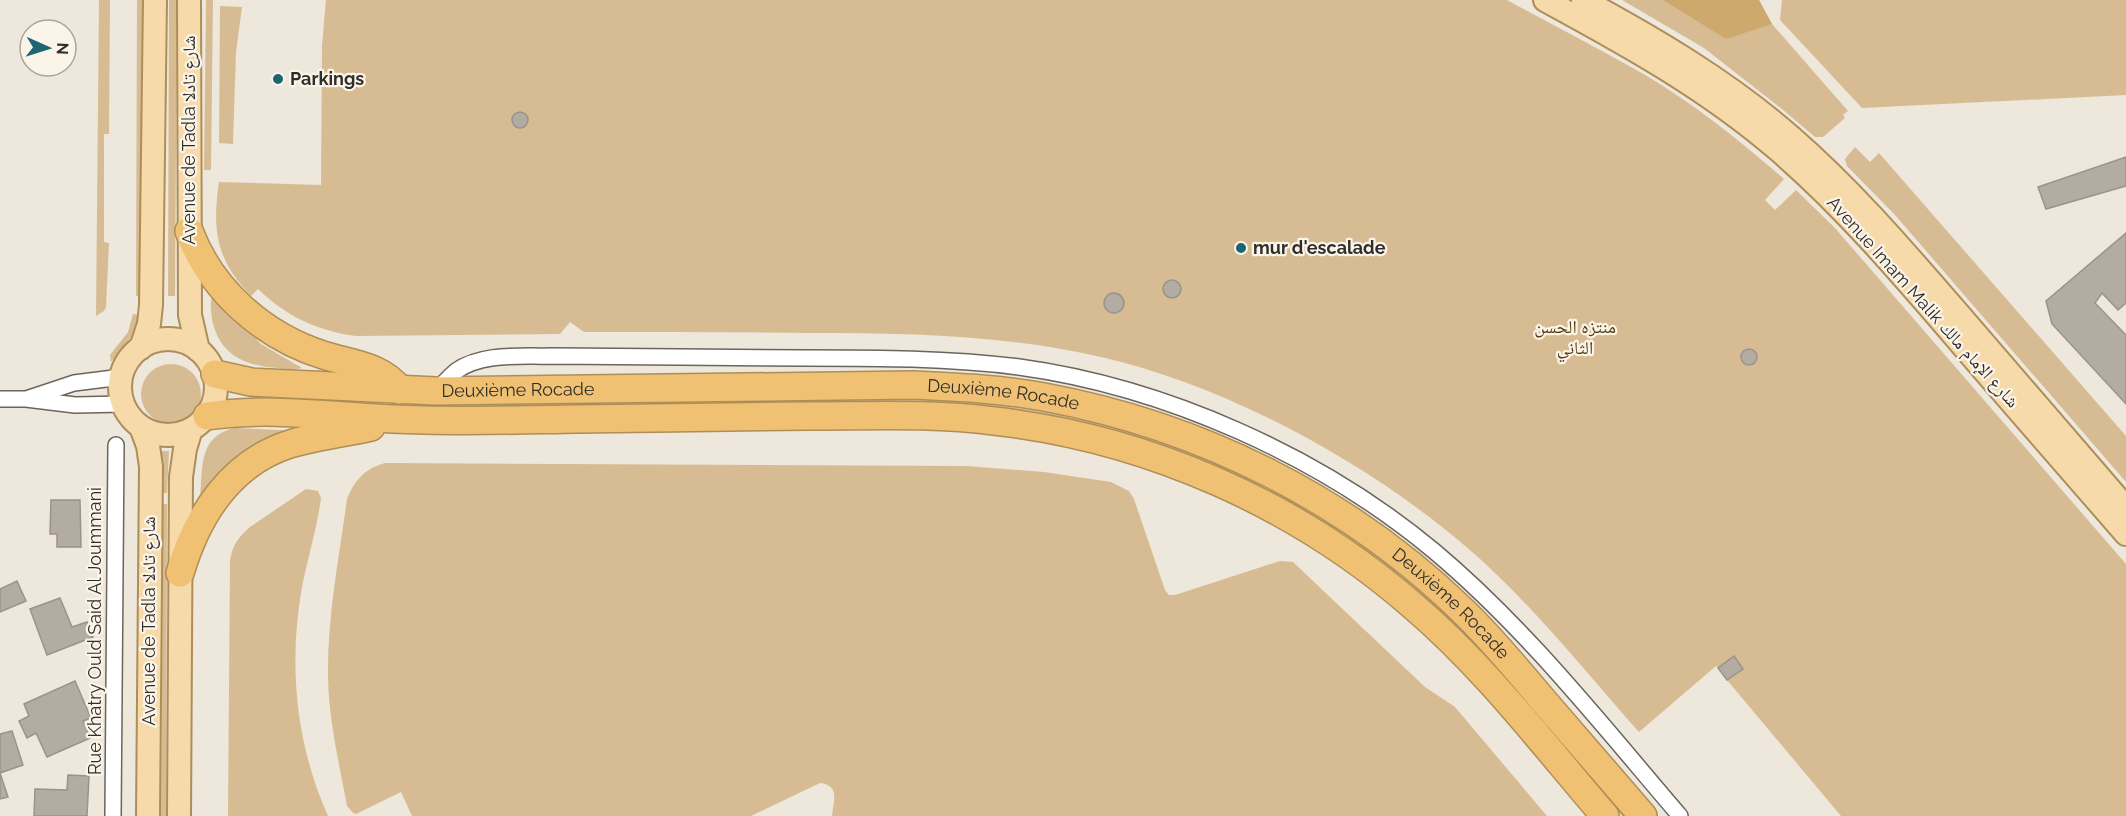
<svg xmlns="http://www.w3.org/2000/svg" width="2126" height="816" viewBox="0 0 2126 816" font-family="Raleway,'Noto Naskh Arabic',sans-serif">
  <rect width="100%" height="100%" fill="#eee7dc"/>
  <path fill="#d7bc93" d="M99,0H110L109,134H104V242L109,243L106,307L104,311L96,316Z
    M137,0H144L143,296H136Z
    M169,0H177L175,296H168Z
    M206,0H213L211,170H204Z
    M326,0H1507C1551,24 1596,47 1640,72C1692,102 1739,140 1784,179L1765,200L1775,210L1796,190L1835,228L2126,564V816H1841L1727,680L1743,669L1734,656L1718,668L1716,666L1639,732C1582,668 1529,600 1464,545C1365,461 1227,386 1101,357C1006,335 908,333 811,333C735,332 660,332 584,332L570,322L560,334L356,336C317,331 286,316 258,289L251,296C216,260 212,230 219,182L321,185L322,45Z
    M1622,0H1759L1772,24L1848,111L1843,115L1845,118L1823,137H1815L1782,109L1704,48Z
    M1782,0H2126V95L1862,108L1780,20Z
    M220,6L242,7L236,52L233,144L219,143Z
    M1855,147L1870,162L1879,153L2126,436V482L1895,215L1847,166L1845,159Z
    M212,296H214L261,344L302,368C295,370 286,369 278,368C245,366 219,355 212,319C211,311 210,303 212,296Z
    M133,314L140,315L136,331L111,362L110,355L128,332Z
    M141 394a30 30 0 1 1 60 0a30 30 0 1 1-60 0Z
    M251,394L400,405L889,399C1087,399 1270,460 1420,590C1436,604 1453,616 1468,632C1486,651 1504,673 1522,693C1557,734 1593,775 1629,816H1622L1487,660L1410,587L1064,419L994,408L424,409L251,399Z
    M235,428L301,431L200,498C203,467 198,436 235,428Z
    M162,451H169L167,493H163Z
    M385,463L966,466L1044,472L1111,482L1129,491L1134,499L1165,590L1169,595H1175L1280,561L1293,562L1425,687L1455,707L1547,816H832C833,802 841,785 820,783L751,816H412L401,792L356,814L353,813L347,806C339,763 329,721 328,678C327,618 339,558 347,499C354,480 366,468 385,463Z
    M306,489L318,491L321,498C317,528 308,557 302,587C288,664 296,745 328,816H228L230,561C232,546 238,537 250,527Z
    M163,504H167L166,816H161Z"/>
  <path fill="#cea96d" d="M1663,0H1759L1772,24L1726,39Z"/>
  <path fill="#b2aca2" stroke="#9a938a" stroke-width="1.5" d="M512 120a8 8 0 1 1 16 0a8 8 0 1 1-16 0Z
    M2126,157V186L2046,209L2038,187Z
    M2126,233V303L2118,310L2102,293L2095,303L2126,335V404L2052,324L2046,301Z
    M1163 289a9 9 0 1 1 18 0a9 9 0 1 1-18 0Z
    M1104 303a10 10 0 1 1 20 0a10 10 0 1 1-20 0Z
    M1741 357a8 8 0 1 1 16 0a8 8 0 1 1-16 0Z
    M51,500H80L81,547H57V534H50Z
    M17,581L26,601L0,612V589Z
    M60,598L72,627L87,622L93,637L47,655L30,609Z
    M1734,656L1743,669L1727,680L1718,668Z
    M75,681L91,718L83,721L90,738L47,757L36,733L27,738L19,721L29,716L24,704Z
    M12,731L23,765L0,773L8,797L0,799V734Z
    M68,775L89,776L87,816H34L35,789L67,790Z"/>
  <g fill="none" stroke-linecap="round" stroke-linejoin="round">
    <defs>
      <path id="street" d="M436,391C442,385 449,377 456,371C483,352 522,357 553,356C637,357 722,357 806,358C877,358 948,358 1019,367C1165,387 1320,456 1434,551C1526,628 1602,725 1680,816
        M0,399H26L75,405L124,404
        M26,399L74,383L122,377
        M113,816L116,445"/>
      <path id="primary" d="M189,0L190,315L198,350
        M1545,0C1626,44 1706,88 1777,149C1841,204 1896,268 1951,332C2009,400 2068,467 2126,534
        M1583,0C1657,40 1728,82 1791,137C1852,190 1904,251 1957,312C2013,377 2070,443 2126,508
        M120 387a48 48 0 1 1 96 0a48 48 0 1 1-96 0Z
        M141,348L149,324L151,305L155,0
        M141,427L148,446L151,467L148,816
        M179,816L181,477L185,449L191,429"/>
      <g id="highway">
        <path d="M189,231C211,290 263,336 323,355C351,364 381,365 400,390"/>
        <path id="s1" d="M215,374L251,382L436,391L913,385C957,387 1001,389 1044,397C1201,426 1349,500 1463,611C1491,638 1517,669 1542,699C1576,738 1609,777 1643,816"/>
        <path d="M207,416C268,407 330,416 392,419C453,422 515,420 577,419C654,418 732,417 809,416C871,416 932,413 994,421C1147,438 1296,504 1412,605C1485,667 1543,744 1605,816"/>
        <path d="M180,573C197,516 230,463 290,444C316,436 344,433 371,427"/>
      </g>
    </defs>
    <use href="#street" stroke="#6b655c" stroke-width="18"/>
    <use href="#primary" stroke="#ad8e59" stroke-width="26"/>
    <use href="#highway" stroke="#ad8e59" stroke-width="30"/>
    <use href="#street" stroke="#fff" stroke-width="15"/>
    <use href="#primary" stroke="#f6daaa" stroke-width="22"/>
    <use href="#highway" stroke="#f0c172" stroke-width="27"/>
  </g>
  <g fill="#1e6574" stroke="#fbf4e9" stroke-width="2">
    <circle cx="278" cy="79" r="6"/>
    <circle cx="1241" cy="248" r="6"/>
  </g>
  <g text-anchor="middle" stroke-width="4.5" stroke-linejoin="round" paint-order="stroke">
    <g font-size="18" font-weight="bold" fill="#302e2a" stroke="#fbf4e9" text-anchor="start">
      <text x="290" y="85">Parkings</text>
      <text x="1253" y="254">mur d'escalade</text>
    </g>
    <g font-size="18" fill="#302e2a" stroke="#fbf4e9">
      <text transform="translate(189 140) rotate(-90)" y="6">Avenue de Tadla شارع تادلا</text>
      <text transform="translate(1923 302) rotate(48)" y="6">Avenue Imam Malik شارع الإمام مالك</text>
      <text dy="6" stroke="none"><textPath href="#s1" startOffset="304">Deuxième Rocade</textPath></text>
      <text dy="6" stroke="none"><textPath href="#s1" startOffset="790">Deuxième Rocade</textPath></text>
      <text dy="6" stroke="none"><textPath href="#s1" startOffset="1294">Deuxième Rocade</textPath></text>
      <text transform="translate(149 621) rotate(-90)" y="6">Avenue de Tadla شارع تادلا</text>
      <text transform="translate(95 631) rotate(-90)" y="6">Rue Khatry Ould Said Al Joummani</text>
    </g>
    <g font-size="18" fill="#543b09" stroke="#fbf4e9">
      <text x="1575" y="333">منتزه الحسن<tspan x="1575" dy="21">الثاني</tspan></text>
    </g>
  </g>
  <g transform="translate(48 48) rotate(93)"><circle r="28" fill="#fbf4e9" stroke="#aaa59d" stroke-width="1.5"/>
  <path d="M0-4.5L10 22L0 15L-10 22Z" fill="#1e6574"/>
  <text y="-9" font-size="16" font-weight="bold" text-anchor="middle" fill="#302e2a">N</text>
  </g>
</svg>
